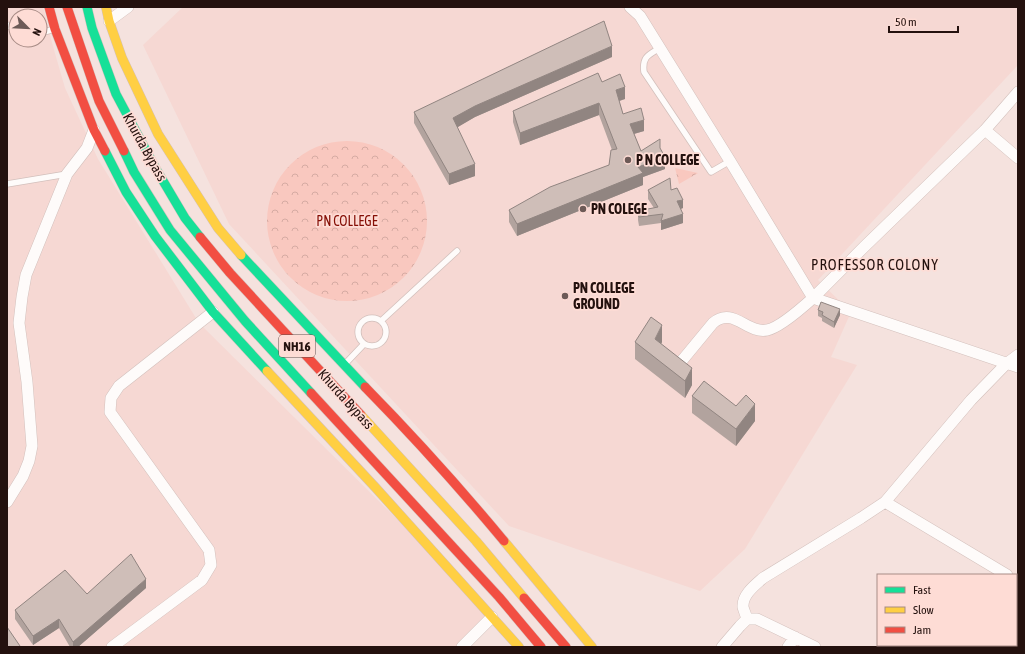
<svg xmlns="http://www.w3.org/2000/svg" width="1025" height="654" viewBox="0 0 1025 654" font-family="'Asap Condensed',sans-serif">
  <defs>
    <pattern id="park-crowns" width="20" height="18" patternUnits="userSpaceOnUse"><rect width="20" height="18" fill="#f9c8bf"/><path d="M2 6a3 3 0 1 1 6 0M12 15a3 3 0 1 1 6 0" fill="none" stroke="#d5aba3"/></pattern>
  </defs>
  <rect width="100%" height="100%" fill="#f5e2de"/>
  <path fill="#f6d8d3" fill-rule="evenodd" d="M7,7H43L52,43L65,88L98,159L199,323L490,611L462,647H7ZM16,16H40V40H16Z
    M183,7H1018V65L818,280L851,312L831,357L857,365L745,549L700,591L509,526L229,224L143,45Z"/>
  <path fill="url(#park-crowns)" d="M267 221a80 80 0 1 1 160 0a80 80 0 1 1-160 0Z
    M675,168L698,173L679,184Z"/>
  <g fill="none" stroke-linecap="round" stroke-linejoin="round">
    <defs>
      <path id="lane" d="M7,25L16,30
        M40,33L55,29
        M660,48C648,55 642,57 644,72L711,172L730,161
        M7,184L67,174
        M358 332a14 14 0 1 1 28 0a14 14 0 1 1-28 0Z
        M381,321L457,251
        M345,364L364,344"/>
      <path id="street" d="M630,7L640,16L730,161L813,298L865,246L985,130L1018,92
        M109,21L128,7
        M985,130L1018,158
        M680,363L713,323C733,306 747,334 767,330C779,328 803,307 813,298L1018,367
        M7,502L23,476L29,461L32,446L27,382L19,323L22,297L26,275L67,174L87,148L94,130
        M885,502L1007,575
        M1016,580L1018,581
        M747,619C746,615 744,611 743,607C742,595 755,585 763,578L861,518L885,502L971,400L1006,364L1018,355
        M112,647L202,580L211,565L209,550L110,412L111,398L119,386L213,312
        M462,647L492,617
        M722,647L740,626L747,619H757L815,647
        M788,647L795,637"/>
      <path id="fast" d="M87,7L92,28L116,94L156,169L185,218L200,237
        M105,151L126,192L155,236L213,312L267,371
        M124,151L134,172L170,230L245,321L311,393
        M241,255L365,387"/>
      <path id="slow" d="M106,7L109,21L122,58L158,134L218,228L241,255
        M267,371L375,487L519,647
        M361,415L476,541L524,598
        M504,541L592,647"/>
      <path id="jam" d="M49,7L55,29L94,130L105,151
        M67,7L99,101L124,151
        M200,237L230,273L361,415
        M365,387C413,436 460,488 504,541
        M311,393L499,597L541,647
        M524,598L566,647"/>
    </defs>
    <use href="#lane" stroke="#d3c0bc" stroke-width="7"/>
    <use href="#street" stroke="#d3c0bc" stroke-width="12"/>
    <use href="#fast" stroke="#d3c0bc" stroke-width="10"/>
    <use href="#slow" stroke="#d3c0bc" stroke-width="10"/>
    <use href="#jam" stroke="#d3c0bc" stroke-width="10"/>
    <use href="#lane" stroke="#fefbfa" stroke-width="5.5"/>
    <use href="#street" stroke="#fefbfa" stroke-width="11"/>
    <use href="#fast" stroke="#16e098" stroke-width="9"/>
    <use href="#slow" stroke="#ffcf43" stroke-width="9"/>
    <use href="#jam" stroke="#f24e42" stroke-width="9"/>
  </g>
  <path fill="#b2a39e" d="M612,57L475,117L457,127L475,176L449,185L414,123V112Z
    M625,99L619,101L623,114L644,131L634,134L641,151L660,149L665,169L643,177V185L517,236L509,222V210L609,165L612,150L599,115L520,145L513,122V111Z
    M648,190H671L683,208L681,209L683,223L661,230V223L639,226L638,220V211L654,208L648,199Z
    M818,310L840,315L834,328L822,321V318L818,316Z
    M635,342H662L661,344L692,385L685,398L635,359Z
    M692,396L755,421L736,446L692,413Z
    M146,588L78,647H70L59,628L33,645L15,619V610L87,594Z"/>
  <path fill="#918581" d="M612,46V57L475,117L453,130V118L475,106Z
    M625,87V99L616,102V90Z
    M599,103V115L520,145V133Z
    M644,120V131L630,135V124Z
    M660,139V151L665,157V169L643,177V185L517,236V224L638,167L660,148Z
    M475,164V176L449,185V174Z
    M683,200V208L677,210V201Z
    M683,214V223L661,230V221Z
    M840,309V315L834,328V322Z
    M662,325V342L655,356V339Z
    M692,368V385L685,398V381Z
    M755,404V421L736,446V429Z
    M146,579V588L78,647H73V642Z
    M59,619V628L33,645V636Z"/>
  <path fill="#cfbeb8" stroke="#918581" d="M604,21L612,46L475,106L453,118L475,164L449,174L414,112Z
    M598,73L602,82L620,74L625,87L616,90L623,114L641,108L644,120L630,124L641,151L660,139V148L665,157L638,167L643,173L517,224L509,210L550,187L609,165L611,150L617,149L599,103L520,133L513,111Z
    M670,178L671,190L677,188L683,200L677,201L683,214L661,221L663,214L639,217L638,211L658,207L648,190Z
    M821,302L840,309L834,322L822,315L823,312L818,310Z
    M651,317L662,325L655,339L692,368L685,381L635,342Z
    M704,381L736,406L746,395L755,404L736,429L692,396Z
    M131,554L146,579L73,642L59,619L33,636L15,610L65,570L87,594Z
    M7,627L20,646L19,647H7Z"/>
  <g fill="#6d5a57" stroke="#fedcd5" stroke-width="1.5">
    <circle cx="628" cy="160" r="4"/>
    <circle cx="583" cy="209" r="4"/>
    <circle cx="565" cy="296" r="4"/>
  </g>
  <g text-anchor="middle" stroke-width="3.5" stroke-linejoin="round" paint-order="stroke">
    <rect fill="#fedcd5" stroke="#654e4a" stroke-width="1" x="279" y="335" width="36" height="22" rx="3"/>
    <g font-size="13" font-weight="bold" fill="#24110e">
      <text x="297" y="351">NH16</text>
    </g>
    <g font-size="14" fill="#24110e" stroke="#fedcd5">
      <text transform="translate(145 147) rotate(61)" y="5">Khurda Bypass</text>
      <text transform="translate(346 399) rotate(48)" y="5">Khurda Bypass</text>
    </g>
    <g font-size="14" font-weight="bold" fill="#24110e" stroke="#fedcd5" text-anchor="start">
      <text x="636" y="165">P N COLLEGE</text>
      <text x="591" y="214">PN COLEGE</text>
      <text x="573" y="293">PN COLLEGE<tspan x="573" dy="16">GROUND</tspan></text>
    </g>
    <g font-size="14" fill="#850e05" stroke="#fedcd5">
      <text x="347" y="226">PN COLLEGE</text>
    </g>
    <g font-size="15" letter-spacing="1" fill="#24110e" stroke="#fedcd5">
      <text x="875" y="270">PROFESSOR COLONY</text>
    </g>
  </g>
  <rect width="1025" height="654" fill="none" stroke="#24110e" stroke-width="16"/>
  <rect x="877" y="574" width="140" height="72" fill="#fedcd5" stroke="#a78b85"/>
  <rect x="885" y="587" width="20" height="6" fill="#16e098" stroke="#a78b85"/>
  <text x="913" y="594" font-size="12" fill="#24110e">Fast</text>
  <rect x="885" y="607" width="20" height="6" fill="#ffcf43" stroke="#a78b85"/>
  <text x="913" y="614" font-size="12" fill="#24110e">Slow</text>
  <rect x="885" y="627" width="20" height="6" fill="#f24e42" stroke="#a78b85"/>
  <text x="913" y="634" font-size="12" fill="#24110e">Jam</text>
  <g transform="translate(28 28) rotate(114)"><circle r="19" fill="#fedcd5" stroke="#a78b85"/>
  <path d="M0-3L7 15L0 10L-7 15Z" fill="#6d5a57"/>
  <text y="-6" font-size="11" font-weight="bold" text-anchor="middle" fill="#24110e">N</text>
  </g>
  <path d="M889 26v6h69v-6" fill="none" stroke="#24110e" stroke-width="2"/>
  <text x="895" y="26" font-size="12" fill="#24110e" stroke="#fedcd5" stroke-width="3" paint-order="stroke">50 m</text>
</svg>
